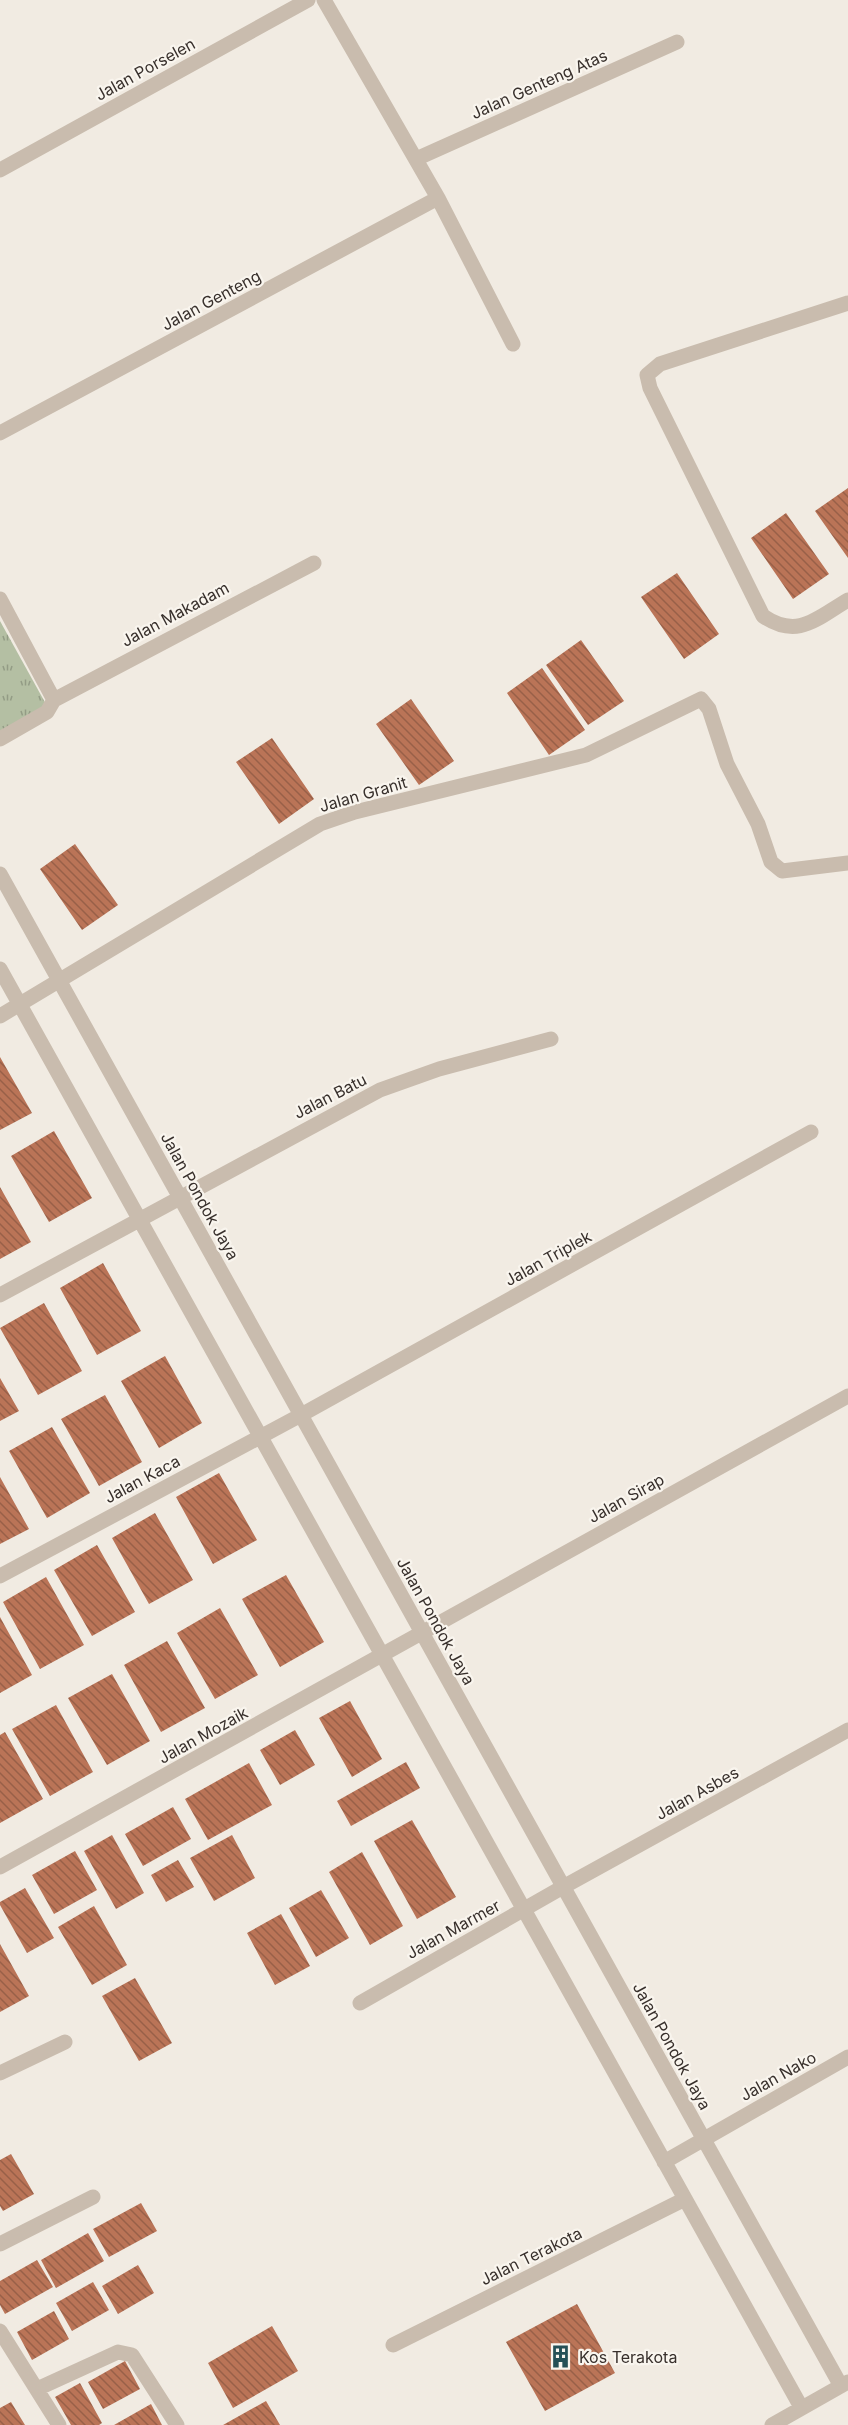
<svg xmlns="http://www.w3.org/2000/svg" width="848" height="2425" viewBox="0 0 848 2425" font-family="Inter,sans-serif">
  <defs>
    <pattern id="park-tufts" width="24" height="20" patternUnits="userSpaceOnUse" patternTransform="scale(1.5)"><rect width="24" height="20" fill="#b4bfa3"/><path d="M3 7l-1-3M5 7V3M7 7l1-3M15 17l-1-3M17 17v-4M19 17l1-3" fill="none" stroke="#939c85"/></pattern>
    <pattern id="building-back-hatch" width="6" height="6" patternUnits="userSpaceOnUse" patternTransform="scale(1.5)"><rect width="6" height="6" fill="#ba7457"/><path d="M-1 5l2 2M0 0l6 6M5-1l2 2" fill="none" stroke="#986048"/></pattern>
  </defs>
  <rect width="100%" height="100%" fill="#f1ebe2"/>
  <path fill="url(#park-tufts)" d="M0,621L47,706L0,734Z"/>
  <path fill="url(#building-back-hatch)" d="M848,488V558L815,511Z
    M786,513L829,574L793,599L751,538Z
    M677,573L719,634L684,659L641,597Z
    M581,640L624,701L588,725L546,665Z
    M542,668L585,730L549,755L507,693Z
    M411,699L454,761L419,785L376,724Z
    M272,738L314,799L279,824L236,762Z
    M75,844L118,905L82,930L40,869Z
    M0,1057L32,1113L0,1130Z
    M54,1131L92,1198L49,1222L11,1156Z
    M0,1187L31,1242L0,1259Z
    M103,1263L141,1331L97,1355L60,1288Z
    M44,1303L82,1371L38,1395L0,1328Z
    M165,1356L202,1423L159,1448L121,1381Z
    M0,1378L19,1411L0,1421Z
    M105,1395L142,1462L99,1486L61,1419Z
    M52,1427L90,1493L47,1518L9,1451Z
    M219,1473L257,1540L213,1564L176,1497Z
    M0,1477L29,1529L0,1544Z
    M155,1513L193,1580L149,1604L112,1538Z
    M97,1545L135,1612L92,1636L54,1570Z
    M286,1575L324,1642L280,1667L242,1599Z
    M46,1577L84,1645L40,1669L3,1602Z
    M220,1608L258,1675L215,1699L177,1633Z
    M0,1617L32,1675L0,1693Z
    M167,1641L205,1708L161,1732L124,1665Z
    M112,1674L150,1741L107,1765L68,1698Z
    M350,1701L382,1759L352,1777L319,1718Z
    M56,1705L93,1772L50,1796L12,1729Z
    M295,1730L315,1765L280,1785L260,1750Z
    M5,1732L43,1799L0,1823V1735Z
    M406,1762L420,1788L351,1826L337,1801Z
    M249,1763L272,1805L208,1840L185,1799Z
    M173,1807L191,1839L143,1866L125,1834Z
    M412,1820L456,1897L417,1919L374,1841Z
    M112,1835L144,1893L116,1909L84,1851Z
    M232,1835L255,1878L214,1901L190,1858Z
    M75,1851L97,1890L54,1914L32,1875Z
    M362,1852L403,1926L370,1945L329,1872Z
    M178,1860L194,1887L166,1902L151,1875Z
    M25,1888L54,1938L27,1953L0,1905V1902Z
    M321,1890L349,1938L316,1957L289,1908Z
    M94,1906L127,1965L92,1985L58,1927Z
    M281,1914L310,1966L275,1985L247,1933Z
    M0,1944L29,1996L0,2012Z
    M135,1978L172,2043L139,2061L102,1996Z
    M11,2154L34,2194L3,2211L0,2206V2160Z
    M141,2203L157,2231L109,2257L93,2229Z
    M88,2233L104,2261L56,2288L41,2260Z
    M37,2260L53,2287L5,2314L0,2305V2281Z
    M138,2265L154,2293L118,2314L102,2286Z
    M93,2282L109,2310L72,2331L56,2303Z
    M577,2304L615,2373L545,2411L506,2342Z
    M54,2311L69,2339L32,2360L17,2332Z
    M272,2326L298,2371L233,2408L208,2363Z
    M125,2361L140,2389L103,2409L88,2382Z
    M80,2383L102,2423L99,2425H71L55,2397Z
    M266,2401L280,2425H223Z
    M11,2402L25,2425H0V2408Z
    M151,2404L162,2425H114Z"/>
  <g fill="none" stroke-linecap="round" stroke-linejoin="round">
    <path stroke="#c9bcae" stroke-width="15" d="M324,0L438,198L513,344
      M416,159L677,42
      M0,170L308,0
      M848,303L660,364L647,375L650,388L763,616C798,640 817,618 848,600
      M0,433L438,198
      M0,599L54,700L47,712L0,739
      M54,700L314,563
      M0,874L841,2386
      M0,969L801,2407
      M0,1016L320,824L355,812L586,755L701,699L709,709L727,764L758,824L771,862L782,871L848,863
      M0,1295L380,1090L439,1069L551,1039
      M0,1576L301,1415L811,1132
      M0,1867L848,1396
      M360,2003L563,1887L848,1730
      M0,2073L65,2042
      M664,2162L848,2057
      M0,2244L93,2197
      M0,2331L59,2425
      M393,2345L685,2199
      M37,2389L118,2352L132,2355L177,2425
      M772,2425L848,2382"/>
  </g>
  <defs>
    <symbol id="building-bare" viewBox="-9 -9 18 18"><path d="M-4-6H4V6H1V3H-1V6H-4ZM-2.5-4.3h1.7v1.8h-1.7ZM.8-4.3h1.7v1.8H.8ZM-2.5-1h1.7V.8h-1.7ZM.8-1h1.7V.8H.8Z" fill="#255056" stroke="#f9f5ee" stroke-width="2.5" paint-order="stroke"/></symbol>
  </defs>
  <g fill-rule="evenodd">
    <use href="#building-bare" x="544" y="2340" width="33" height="33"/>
  </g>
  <g text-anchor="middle" stroke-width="4.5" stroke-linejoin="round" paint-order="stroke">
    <g font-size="16" fill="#38302c" stroke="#f9f5ee">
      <text transform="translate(145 69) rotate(-29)" y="6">Jalan Porselen</text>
      <text transform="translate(539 84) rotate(-24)" y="6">Jalan Genteng Atas</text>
      <text transform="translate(211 300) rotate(-28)" y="6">Jalan Genteng</text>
      <text transform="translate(175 614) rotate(-28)" y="6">Jalan Makadam</text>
      <text transform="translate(363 794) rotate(-16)" y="6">Jalan Granit</text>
      <text transform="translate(330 1096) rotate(-27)" y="6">Jalan Batu</text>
      <text transform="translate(200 1196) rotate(61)" y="6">Jalan Pondok Jaya</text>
      <text transform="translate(548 1258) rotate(-29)" y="6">Jalan Triplek</text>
      <text transform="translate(142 1479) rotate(-28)" y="6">Jalan Kaca</text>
      <text transform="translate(626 1498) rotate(-29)" y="6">Jalan Sirap</text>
      <text transform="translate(436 1621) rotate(61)" y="6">Jalan Pondok Jaya</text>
      <text transform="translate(203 1735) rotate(-29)" y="6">Jalan Mozaik</text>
      <text transform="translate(697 1793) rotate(-29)" y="6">Jalan Asbes</text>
      <text transform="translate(453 1929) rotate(-29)" y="6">Jalan Marmer</text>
      <text transform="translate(672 2046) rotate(61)" y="6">Jalan Pondok Jaya</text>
      <text transform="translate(778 2076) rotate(-29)" y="6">Jalan Nako</text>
      <text transform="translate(531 2256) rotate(-26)" y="6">Jalan Terakota</text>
    </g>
    <g font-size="16" fill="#38302c" stroke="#f9f5ee" text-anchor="start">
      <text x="579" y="2363">Kos Terakota</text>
    </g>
  </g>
</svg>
